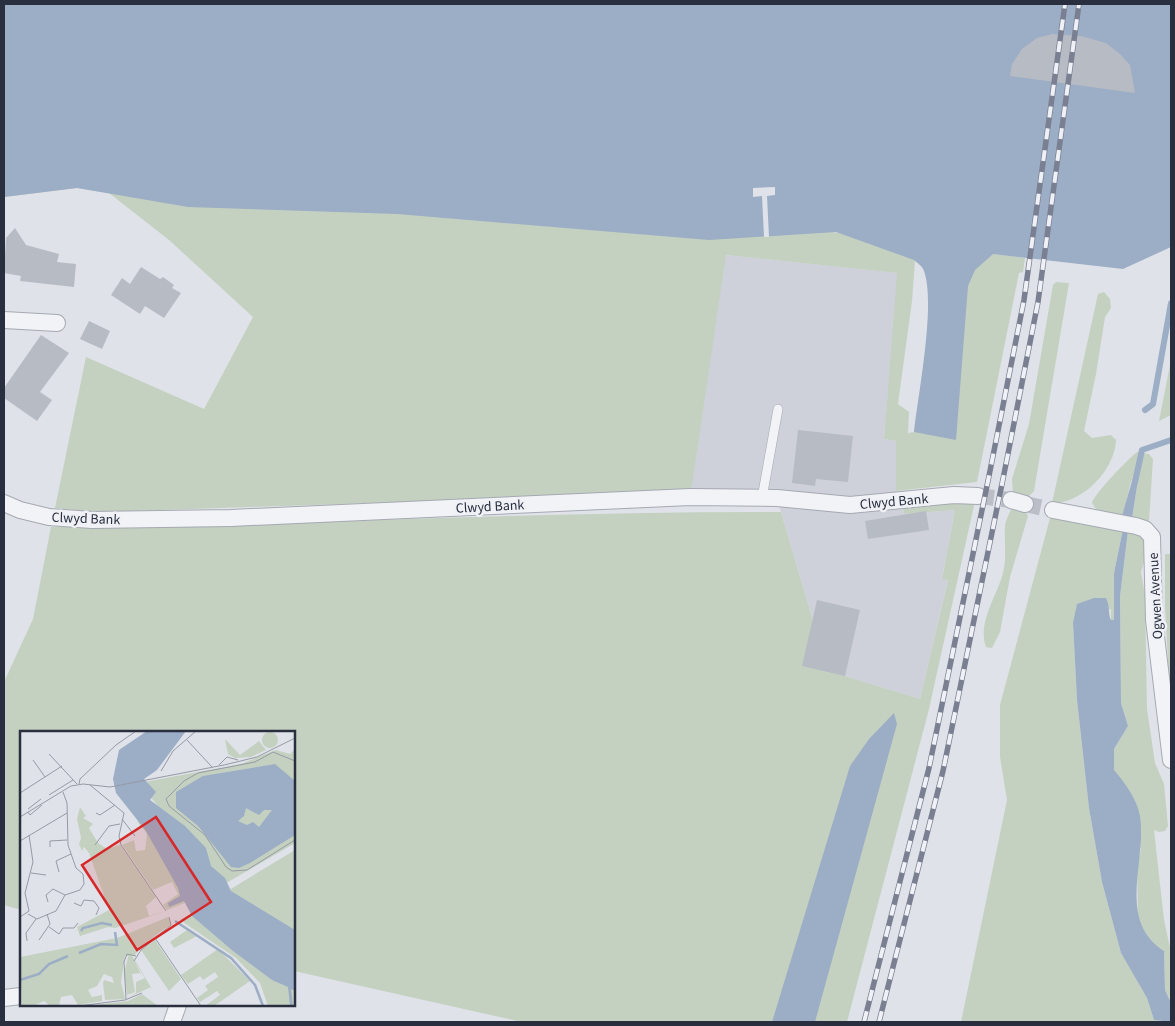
<svg xmlns="http://www.w3.org/2000/svg" width="1175" height="1026" viewBox="0 0 1175 1026" font-family="'Source Sans 3',sans-serif">
  <rect width="100%" height="100%" fill="#dfe2e8"/>
  <path fill="#ced1da" d="M725,255L898,273L884,439L896,441V491L904,514L955,510L942,578L948,579L920,699L845,676L802,666L813,621L777,498L690,497Z"/>
  <path fill="#c4d1c1" fill-rule="evenodd" d="M4,143L248,153L1025,258L1023,272L1019,273L977,482L896,491V441L884,439L897,273L726,255L691,492L163,510L96,512L55,508L86,357L204,409L253,317L169,240L109,193L77,188L4,197ZM915,260C917,263 921,266 923,268C938,290 918,402 914,432L908,433L909,412L898,404L912,301Z
    M1056,282L1069,283L1034,491L1028,497L1013,494L1012,479L1029,424L1053,285Z
    M1104,292L1110,299L1111,308L1105,317L1096,374L1084,431L1092,438L1111,435L1116,440C1115,470 1082,504 1052,503L1098,294Z
    M1171,360V415L1159,421Z
    M1137,452L1149,454L1153,459L1149,521L1132,518L1139,474H1134C1128,487 1128,502 1122,516L1096,509L1092,503C1094,494 1129,458 1137,452Z
    M975,501L929,709L847,1022H522L294,971V732H21V910L4,905V682L33,619L51,527C295,526 538,511 781,512L813,621L845,676L920,699L948,580L942,579L955,510L904,514L902,506Z
    M1011,509L1026,512L1028,516L1010,577L1000,632L992,648L986,647C977,623 997,596 1003,573C1007,558 1004,542 1005,527C1005,521 1009,515 1011,509Z
    M1050,518L1123,529L1114,573V620L1111,621V609L1073,623L1077,700L1089,808L1102,882L1121,953L1147,998L1154,1020L1170,1022H961L1007,800L1000,757V705Z
    M1128,531L1144,536L1146,555L1141,572L1145,595L1147,709L1155,763L1164,784L1168,826L1165,831L1159,832L1154,830L1164,920L1171,952V1003L1165,990L1164,951L1150,942L1138,920L1137,865L1141,849L1114,770V749L1128,726L1121,703L1120,596Z
    M1165,554H1171V713L1165,607Z"/>
  <path fill="#9cadc6" d="M4,4H1171V247L1123,269L993,254L975,270L968,286L956,440L914,432C918,394 936,304 924,271C923,267 918,263 914,260L836,232L709,240L397,214L188,207L77,188L4,197Z
    M1134,474H1139L1132,518L1122,516Z
    M1123,529L1128,531L1120,596L1121,703L1128,726L1114,749V770C1125,783 1137,799 1140,816C1147,862 1116,920 1164,951L1165,990L1171,1003V1022L1154,1020L1147,998L1121,953L1102,882L1089,808L1077,700L1073,623L1077,604L1094,598H1106C1110,606 1108,614 1111,620H1114V573Z
    M894,713L897,724L815,1022H772L850,766L869,739Z"/>
  <path fill="#dfe2e8" d="M775,187V195L767,196L769,237H764L762,196L753,197V188Z"/>
  <g fill="none" stroke-linecap="round" stroke-linejoin="round">
    <path stroke="#9cadc6" stroke-width="6" d="M1145,410L1153,404L1171,303
      M1135,482L1142,450L1171,440"/>
  </g>
  <path fill="#b7bbc4" d="M1052,34L1081,36L1106,43L1120,54L1130,65L1135,93L1010,76L1012,64L1022,49L1037,38Z
    M15,228L26,245L59,254L57,262L76,264L74,287L20,281L21,276L4,273L6,238Z
    M141,267L160,279L163,277L174,285L172,288L181,293L164,318L145,306L140,314L111,295L122,278L130,284Z
    M89,321L110,331L102,349L80,339Z
    M41,335L69,353L40,392L52,400L37,421L4,398V388Z
    M798,430L853,436L848,482L816,479L815,486L792,483Z
    M926,511L929,530L868,539L865,521Z
    M817,600L860,610L845,676L802,666Z"/>
  <g fill="none" stroke-linecap="round" stroke-linejoin="round">
    <path stroke="#bbbec6" stroke-width="16" stroke-dasharray="16 8" stroke-linecap="butt" d="M978,496L1011,500
      M1025,504L1053,510"/>
    <defs>
      <path id="lane" d="M762,498L778,409"/>
      <path id="street" d="M4,320L57,323
        M1011,500L1025,504
        M4,503L20,510L49,517L92,520L231,518L690,497L777,498L850,505L954,495L978,496
        M1053,510L1136,526L1145,529L1152,537L1154,620L1171,760
        M4,998L21,996
        M172,1022L178,1005"/>
    </defs>
    <use href="#lane" stroke="#a5a9b2" stroke-width="10"/>
    <use href="#street" stroke="#a5a9b2" stroke-width="18"/>
    <use href="#lane" stroke="#f2f3f6" stroke-width="9"/>
    <use href="#street" stroke="#f2f3f6" stroke-width="16"/>
    <defs>
      <path id="rail" d="M864,1022L929,768L989,476L1024,300L1065,4
        M879,1022L943,771L1003,479L1038,302L1079,4"/>
    </defs>
    <use href="#rail" stroke="#7a8091" stroke-width="5.5"/>
    <use href="#rail" stroke="#eff1f6" stroke-width="4" stroke-dasharray="11" stroke-linecap="butt"/>
  </g>
  <g text-anchor="middle" stroke-width="5" stroke-linejoin="round" paint-order="stroke">
    <g font-size="14" fill="#292f3e" stroke="#eff1f6">
      <text transform="translate(894 501) rotate(-5)" y="5">Clwyd Bank</text>
      <text transform="translate(490 506) rotate(-3)" y="5">Clwyd Bank</text>
      <text transform="translate(86 518) rotate(2)" y="5">Clwyd Bank</text>
      <text transform="translate(1155 596) rotate(-93)" y="5">Ogwen Avenue</text>
    </g>
  </g>
  <g transform="translate(20 731)">
    <rect width="275" height="275" fill="#dfe2e8"/>
    <path d="M242 9a8 8 0 1 1 16 0a8 8 0 1 1-16 0ZM205,8L220,24L239,10L246,19L231,26L215,27L208,23ZM275,18V112L203,154L119,52L221,33L256,19L270,23ZM60,76L66,85L63,87L73,93L69,97L78,112L87,118L100,114L136,166L126,175L129,185L146,180L95,197L88,196L60,205L57,196L89,179L69,122L64,116L62,120L59,113L61,107L57,88ZM120,87L167,171L147,179L143,174L158,163L152,151L133,159L102,114L114,109L116,120L125,119L127,103L117,90ZM275,119V203L209,159ZM173,182L275,241V275H248L240,252L216,227L160,189ZM148,186L151,193L124,213L114,225H105L101,251L105,268L85,269L83,252L84,249L94,252L92,246L84,243L77,255L68,259L72,266L82,264V270L58,274L52,264L41,266L39,275H30L24,270L13,275H2L0,226L97,207ZM161,194L196,216L230,250L194,275H185L200,264L197,260L180,271L177,267L188,259L185,255L198,246L195,241L183,249L180,245L168,253L161,244L198,218L177,205L154,217L150,211L167,199ZM135,209L161,248L149,260L121,219ZM109,223L113,226L133,260L131,256L107,267L116,262V251L125,247L115,232L122,245L120,242L112,243L115,261L107,264L104,242ZM122,263L138,275H66L108,270Z" fill="#c4d1c1"/>
    <path d="M127,0H166L137,39L124,48L136,61L130,69L165,95L186,117L191,135L205,147L211,160L275,199V260L271,258L273,275H270L268,256L252,249L213,220L172,185L164,170L149,176L148,172L160,165L158,157L126,100L96,62L93,48L99,19ZM255,33L275,50V104L230,132L219,137L211,136L178,95L156,77V61L183,45ZM226,77L239,84L244,79H252L239,96L233,91L227,94L218,90L224,85Z" fill="#9cadc6" fill-rule="evenodd"/>
    <path fill="none" stroke="#9cadc6" stroke-width="2.5" d="M155,190L211,227L235,254L243,275M61,200L63,197L82,192L92,194M59,222L81,213L97,214L95,201M0,249L19,243L29,233L48,225"/>
    <path fill="none" stroke="#969aa4" stroke-width="1" d="M167,9L192,36M29,23L57,53M13,29L25,46M275,30L253,21L235,31L178,42L164,50L146,68L149,75L185,104L206,136L212,140L227,139L275,109M199,34L207,26L218,29M141,40L153,20L176,0M59,53L60,48L96,14L116,0M70,54L104,82L99,105L101,114L146,180M0,62L42,35M29,64L53,49M8,78L21,68M8,81L10,84L22,74M76,82L80,84L95,74M0,86L51,55L63,53L90,56L204,34L237,26L275,7M102,88L115,105M0,110L47,82M75,114L89,95L100,93M30,116V110L47,109M39,141L36,130L51,123M11,142L26,144M28,171L26,164L33,158L45,164M54,172L61,175L64,169L74,170L79,177L76,184M8,183L17,188L36,180L45,164L60,159L64,153L63,143L56,137L48,114L47,72L43,61M0,186L9,180L5,162L13,131L9,104M29,196L39,203L43,197H54L58,192M135,207L181,275M19,209L30,193L27,183M7,210L6,202L16,188M114,230L121,219L151,194L149,186M106,268L104,231L107,223L116,225M59,275L105,269L122,262"/>
    <path fill="#d62828" fill-opacity="0.15" stroke="#d62828" stroke-width="2.5" d="M136,86L191,171L117,219L62,134Z"/>
    <rect width="275" height="275" fill="none" stroke="#292f3e" stroke-width="2.5"/>
  </g>
  <rect width="1175" height="1026" fill="none" stroke="#292f3e" stroke-width="10"/>
</svg>
